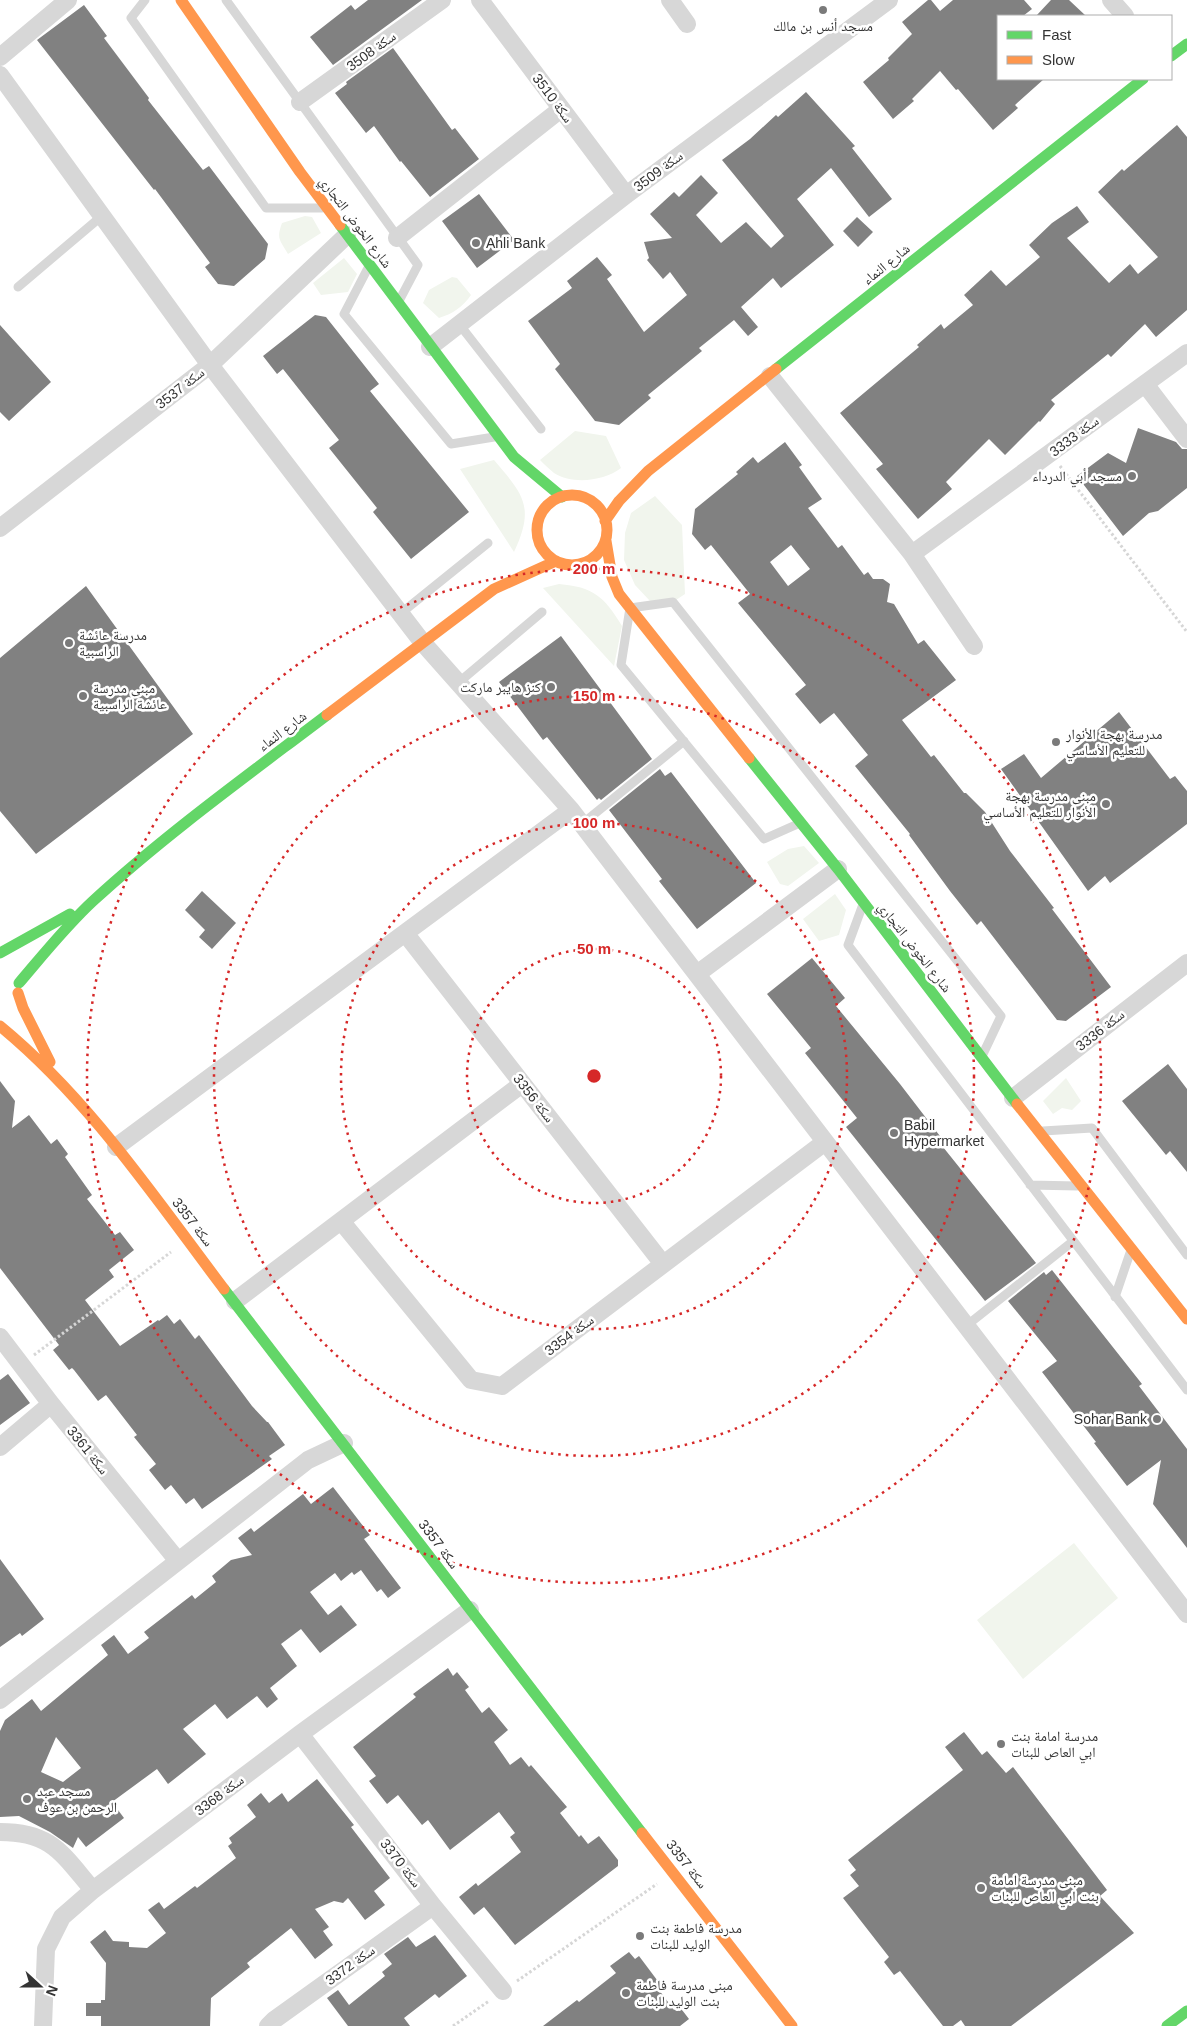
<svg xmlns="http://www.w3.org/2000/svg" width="1187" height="2026" viewBox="0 0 1187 2026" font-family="Arial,'Noto Naskh Arabic',sans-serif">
  <rect width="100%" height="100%" fill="#fff"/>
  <path fill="#f1f5ed" d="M305,216L312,217L321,233L288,254C280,240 276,239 282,223Z
    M344,258L357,274L348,292L321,295L313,283Z
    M452,277L457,278L471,295C463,307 452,314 439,318L423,303L429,290Z
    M575,431L606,436L621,468C604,481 573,485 554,473C549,469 544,464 540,460Z
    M494,460C524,495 535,507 514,552L460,469Z
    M655,496L682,525L685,594L673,602L650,601L635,585L624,560L625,533L631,513Z
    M559,584C593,587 604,596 622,626L614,666L543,588Z
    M804,846L819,863L788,886L780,884L767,862L788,849Z
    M835,894L846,910L839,935L819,941L803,919Z
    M1066,1078L1081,1101L1072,1110L1062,1108L1053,1114L1043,1101Z
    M1074,1543L1118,1598L1023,1679L977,1620Z"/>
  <path fill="#818181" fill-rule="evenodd" d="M368,0H422L333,65L310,37L351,5L355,10Z
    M928,0H931L940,11L953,0H1024L1032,9L1023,16H998V79H1044L1015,105L1018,108L993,130L958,89L956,90L940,71L912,99L914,101L893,119L863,82L889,60L888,58L912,34L902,22Z
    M1051,0H1069L1086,16H1036Z
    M84,5L107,36L104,38L149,98L148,100L203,170L209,166L268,244L265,259L234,286L218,284L205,267L210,263L155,189L154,190L37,40Z
    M393,48L452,130L455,128L479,159L430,197L401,161L400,162L374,126L366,133L335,93L347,84L346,82Z
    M806,92L855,146L852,148L892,199L869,217L831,168L797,199L834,245L781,288L773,278L741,307L758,327L748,336L734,320L699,348L702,351L648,395L651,398L619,425L595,421L555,369L560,364L528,321L572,288L567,281L597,257L612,275L607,279L644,332L687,295L670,272L663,279L647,260L649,258L644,242L672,238L650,214L674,192L679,197L701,175L718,193L696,215L721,243L746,222L771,248L784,236L722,160L750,139L776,115L778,117Z
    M1177,125L1187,137V310L1156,337L1145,324L1111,357L1108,354L1051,400L1055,404L1040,422L1039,421L1005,455L989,439L946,482L952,489L918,519L876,469L883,464L840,413L919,347L917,345L941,324L944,329L973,305L964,295L991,270L1006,286L1040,257L1029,245L1052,223L1077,206L1089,222L1067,238L1109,283L1130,264L1138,274L1158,257L1098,192L1122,169L1124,171Z
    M479,194L514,240L477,268L442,221Z
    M857,217L873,232L858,247L843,231Z
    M315,315L326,317L379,384L370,391L469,512L411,559L373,512L377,508L329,448L339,440L283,369L277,374L263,356Z
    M0,325L51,382L9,421L0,412Z
    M1138,428L1176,442L1182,449H1187V488L1158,511L1149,513L1123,536L1077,476L1108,453L1126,463Z
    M785,442L802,465L799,467L822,499L808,508L838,548L842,545L864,575L868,572L873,579H883L890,584L887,602L894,604L918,644L924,640L956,680L902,720L931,757L934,755L964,793H966L985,812L1010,851L1054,908L1052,909L1111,987L1066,1021L1057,1020L981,921L977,925L950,891L909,835L910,834L855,766L868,755L834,713L820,724L795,694L806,685L738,603L750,594L711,545L705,550L692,534L695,509L738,474L736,472L753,457L758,463ZM791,545L810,569L788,586L770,562Z
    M86,586L193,734L36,854L0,811V658Z
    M561,636L652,759L601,800L599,798L597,800L547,737L543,740L499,682Z
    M1119,712L1170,779L1175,776L1187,791V824L1110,883L1105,876L1088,891L1001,769L1024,754L1041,778Z
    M660,769L665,776L671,772L756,883L697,929L659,881L662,879L609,810Z
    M202,891L236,923L212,949L199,937L205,930L185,910Z
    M812,958L845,998L836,1006L900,1084L943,1140L939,1142L1036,1263L985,1301L846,1127L857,1118L805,1053L811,1048L767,994Z
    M1168,1064L1187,1089V1172L1170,1151L1166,1155L1122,1101Z
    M0,1081L15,1101L12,1128L29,1115L51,1144L57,1139L68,1154L65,1157L92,1195L87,1199L115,1235L120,1232L134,1250L109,1270L114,1277L85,1300L120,1346L158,1320L159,1321L167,1315L174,1324L180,1319L195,1339L199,1335L252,1406L267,1422H268L285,1445L269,1456L272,1459L202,1509L194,1498L186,1504L171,1485L165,1490L149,1470L156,1464L134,1437L137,1435L106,1395L98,1401L74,1370L72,1368L69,1370L53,1350L59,1345L0,1268Z
    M1052,1270L1142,1384L1139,1386L1187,1449V1548L1153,1504L1161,1460L1127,1486L1094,1443L1096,1442L1042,1372L1057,1361L1008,1301L1044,1272L1046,1275Z
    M8,1374L30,1403L0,1425V1380Z
    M333,1487L370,1535L364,1539L401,1588L388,1598L381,1589L377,1592L361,1570L354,1575L352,1572L341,1581L335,1573L310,1592L328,1615L341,1605L357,1625L320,1653L301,1629L281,1644L297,1666L270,1688L278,1699L267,1708L257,1696L227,1719L215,1704L183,1729L206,1754L168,1784L157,1769L112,1802L124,1818L86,1847L78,1837L73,1848L50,1832L19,1816L0,1817V1731L5,1720L32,1699L41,1711L108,1655L101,1645L114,1635L128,1654L149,1638L144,1632L192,1595L195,1599L216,1582L212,1576L231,1560L252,1555L238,1538L251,1528L254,1532L303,1494L311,1504ZM56,1737L81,1768L63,1782L41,1772Z
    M0,1559L44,1619L22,1636L20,1633L0,1647Z
    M448,1668L453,1676L457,1672L469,1687L465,1690L482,1713L489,1707L508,1730L494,1742L510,1765L521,1757L529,1767L531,1765L567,1807L560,1813L579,1837L581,1835L588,1844L599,1836L618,1860V1866L515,1945L484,1907L474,1915L459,1897L476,1883L478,1886L521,1852L510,1837L515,1833L499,1812L450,1850L428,1820L422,1825L398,1795L387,1804L369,1781L376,1776L353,1747L416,1697L413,1694Z
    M964,1732L982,1755L987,1751L1006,1773L1013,1767L1107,1890L1100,1896L1134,1933L1011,2026H965L961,2020L953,2026H943L900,1971L894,1975L884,1962L889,1957L843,1898L859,1886L850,1875L856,1870L848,1860L963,1770L945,1747Z
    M317,1779L354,1825L351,1827L390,1878L374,1891L385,1905L365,1920L348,1898L343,1903L334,1901L315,1909L329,1927L323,1931L333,1945L315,1959L291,1928L247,1963L250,1967L211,1998L210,2026H101V2016H86V2003H101V2000H105L106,1963L90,1942L105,1930L113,1941L129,1942V1947L147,1948L166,1933L148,1910L159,1902L164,1909L195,1886L197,1888L236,1858L228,1846L232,1843L229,1838L256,1817L247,1805L261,1793L269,1803L282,1793L288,1802Z
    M435,1935L467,1976L439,1998L435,1994L404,2018L410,2026H348L327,1998L338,1990L349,2005L385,1976L382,1972L392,1964L384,1954L408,1937L416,1947Z
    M629,1952L635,1959L639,1956L660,1984L656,1986L674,2010L679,2006L689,2019L680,2026H543L577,2000L579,2002L616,1973L610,1966Z"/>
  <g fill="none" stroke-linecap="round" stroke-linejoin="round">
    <path stroke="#d6d6d6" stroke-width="3" stroke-dasharray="2.5 2.5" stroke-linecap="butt" d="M1060,466L1187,632
      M34,1355L171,1252
      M517,1981L657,1884
      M453,2026L489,2001"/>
    <path stroke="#d7d7d7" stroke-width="9" d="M145,0L131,18L266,208H322
      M226,0L418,265L399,301
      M368,268L344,314L451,444L494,437
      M18,287L103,215
      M459,324L541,429
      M400,614L488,543
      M458,683L542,612
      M800,823L764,839L621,665L630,608L673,602L1001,1016L983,1054
      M582,824L684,741
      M862,907L848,945L1187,1390
      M1043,1131L1092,1128L1187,1255
      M1030,1185L1077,1186
      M1115,1297L1130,1253
      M966,1326L1072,1242"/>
    <path stroke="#d7d7d7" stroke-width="18" d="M480,0L626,195
      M670,0L687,24
      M1111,0L1125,16
      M0,57L68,0
      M0,75L210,365L423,643L571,810L1187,1614
      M300,102L442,0
      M397,238L561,109
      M430,347L626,195L889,0
      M770,376L912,554L974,646
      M1145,384L1187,439
      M0,528L210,365L347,235
      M912,554L1187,353
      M405,933L663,1264
      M697,974L838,869
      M1013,1098L1187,963
      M116,1147L571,810
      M341,1221L471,1380L502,1386L825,1142
      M235,1301L522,1084
      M0,1337L51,1404L178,1561
      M0,1447L51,1404
      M0,1700L308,1460L344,1443
      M300,1734L433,1906L503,1991
      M0,1832C52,1832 62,1854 93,1890
      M43,2026L46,1949L62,1917L93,1890L300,1734L470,1610
      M268,2026L274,2020L433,1906"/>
    <path stroke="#63d668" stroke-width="11" d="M1171,56L1187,44
      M340,225L514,457L562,497
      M776,369L1143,79
      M749,758L838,869L1017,1104
      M0,953L70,914
      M19,983C43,955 66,926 93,901C166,834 248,775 327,715
      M224,1289L642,1833
      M1167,2026L1187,2011"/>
    <path stroke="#ff974d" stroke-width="11" d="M181,0L300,172L340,225
      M537 530a35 35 0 1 1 70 0a35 35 0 1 1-70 0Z
      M605,521L619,501L648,471L776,369
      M606,541L612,577L619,594L749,758
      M327,715L494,589L556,561
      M18,993L23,1008L50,1062
      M0,1026C89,1099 155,1198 224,1289
      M1017,1104L1187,1319
      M642,1833L792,2026"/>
  </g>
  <g fill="none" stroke="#d62828" stroke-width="2.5" stroke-dasharray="2.5 5">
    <circle cx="594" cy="1076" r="127"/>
    <circle cx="594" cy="1076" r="253"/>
    <circle cx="594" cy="1076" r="380"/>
    <circle cx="594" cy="1076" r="507"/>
  </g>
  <g fill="#7a7a7a" stroke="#fff" stroke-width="2">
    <circle cx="823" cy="10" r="5"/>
    <circle cx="476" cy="243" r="5"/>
    <circle cx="1132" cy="476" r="5"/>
    <circle cx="69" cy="643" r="5"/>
    <circle cx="551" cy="687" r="5"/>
    <circle cx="83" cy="696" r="5"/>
    <circle cx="1056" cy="742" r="5"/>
    <circle cx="1106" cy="804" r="5"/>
    <circle cx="894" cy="1133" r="5"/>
    <circle cx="1157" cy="1419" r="5"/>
    <circle cx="1001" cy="1744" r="5"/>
    <circle cx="27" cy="1799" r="5"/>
    <circle cx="981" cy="1888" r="5"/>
    <circle cx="640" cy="1936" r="5"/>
    <circle cx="626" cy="1993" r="5"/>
  </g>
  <g text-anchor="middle" stroke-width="5" stroke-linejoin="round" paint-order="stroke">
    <g font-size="14" fill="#333" stroke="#fff" text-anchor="start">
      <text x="823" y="31" text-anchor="middle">مسجد أنس بن مالك</text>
      <text x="486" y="248">Ahli Bank</text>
      <text x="1122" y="481" text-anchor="end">مسجد أبي الدرداء</text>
      <text x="79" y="640">مدرسة عائشة<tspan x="79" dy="16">الراسبية</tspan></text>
      <text x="541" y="692" text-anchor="end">كنز هايبر ماركت</text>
      <text x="93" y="693">مبنى مدرسة<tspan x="93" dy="16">عائشة الراسبية</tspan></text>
      <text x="1066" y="739">مدرسة بهجة الأنوار<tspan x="1066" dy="16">للتعليم الأساسي</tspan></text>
      <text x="1096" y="801" text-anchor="end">مبنى مدرسة بهجة<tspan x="1096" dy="16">الأنوار للتعليم الأساسي</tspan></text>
      <text x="904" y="1130">Babil<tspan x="904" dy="16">Hypermarket</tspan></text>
      <text x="1147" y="1424" text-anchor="end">Sohar Bank</text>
      <text x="1011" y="1741">مدرسة امامة بنت<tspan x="1011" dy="16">ابي العاص للبنات</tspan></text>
      <text x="37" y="1796">مسجد عبد<tspan x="37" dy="16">الرحمن بن عوف</tspan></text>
      <text x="991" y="1885">مبنى مدرسة امامة<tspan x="991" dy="16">بنت ابي العاص للبنات</tspan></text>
      <text x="650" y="1933">مدرسة فاطمة بنت<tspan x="650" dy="16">الوليد للبنات</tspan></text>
      <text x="636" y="1990">مبنى مدرسة فاطمة<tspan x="636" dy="16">بنت الوليد للبنات</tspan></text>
    </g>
    <g font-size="14" fill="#333" stroke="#fff">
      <text transform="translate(371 51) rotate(-36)" y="5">سكة 3508</text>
      <text transform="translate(553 98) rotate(53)" y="5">سكة 3510</text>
      <text transform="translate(658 171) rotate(-37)" y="5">سكة 3509</text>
      <text transform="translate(356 222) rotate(53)" y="5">شارع الخوض التجاري</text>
      <text transform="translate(886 264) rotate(-39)" y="5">شارع النماء</text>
      <text transform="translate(180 388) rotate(-38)" y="5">سكة 3537</text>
      <text transform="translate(1074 436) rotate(-37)" y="5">سكة 3333</text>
      <text transform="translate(282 731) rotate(-37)" y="5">شارع النماء</text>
      <text transform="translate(915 947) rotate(52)" y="5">شارع الخوض التجاري</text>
      <text transform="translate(1100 1030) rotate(-38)" y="5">سكة 3336</text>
      <text transform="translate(534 1098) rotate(52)" y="5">سكة 3356</text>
      <text transform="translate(193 1222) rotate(52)" y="5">سكة 3357</text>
      <text transform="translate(569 1335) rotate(-37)" y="5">سكة 3354</text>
      <text transform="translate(88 1450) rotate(51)" y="5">سكة 3361</text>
      <text transform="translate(439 1544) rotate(53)" y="5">سكة 3357</text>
      <text transform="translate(219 1795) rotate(-37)" y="5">سكة 3368</text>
      <text transform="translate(401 1863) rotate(52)" y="5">سكة 3370</text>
      <text transform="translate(687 1864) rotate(52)" y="5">سكة 3357</text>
      <text transform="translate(350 1965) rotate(-36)" y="5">سكة 3372</text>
    </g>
  </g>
  <circle cx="594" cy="1076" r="8" fill="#d62828" stroke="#fff" stroke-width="2.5"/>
  <g font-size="15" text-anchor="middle" font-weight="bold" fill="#d62828" stroke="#fff" stroke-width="5" stroke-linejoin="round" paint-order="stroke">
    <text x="594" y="574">200 m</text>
    <text x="594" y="701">150 m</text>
    <text x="594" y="828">100 m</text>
    <text x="594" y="954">50 m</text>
  </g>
  <rect x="997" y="15" width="175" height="65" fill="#ffffff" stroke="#adadad"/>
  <rect x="1007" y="31" width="25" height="8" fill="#63d668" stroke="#adadad"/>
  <text x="1042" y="40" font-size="15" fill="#333333">Fast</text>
  <rect x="1007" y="56" width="25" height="8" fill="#ff974d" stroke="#adadad"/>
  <text x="1042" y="65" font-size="15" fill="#333333">Slow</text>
  <g transform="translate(40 1986) rotate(111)" stroke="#ffffff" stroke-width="4" paint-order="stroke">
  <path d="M0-4L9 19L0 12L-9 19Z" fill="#333333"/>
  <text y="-8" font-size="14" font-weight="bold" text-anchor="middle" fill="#333333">N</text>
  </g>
</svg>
